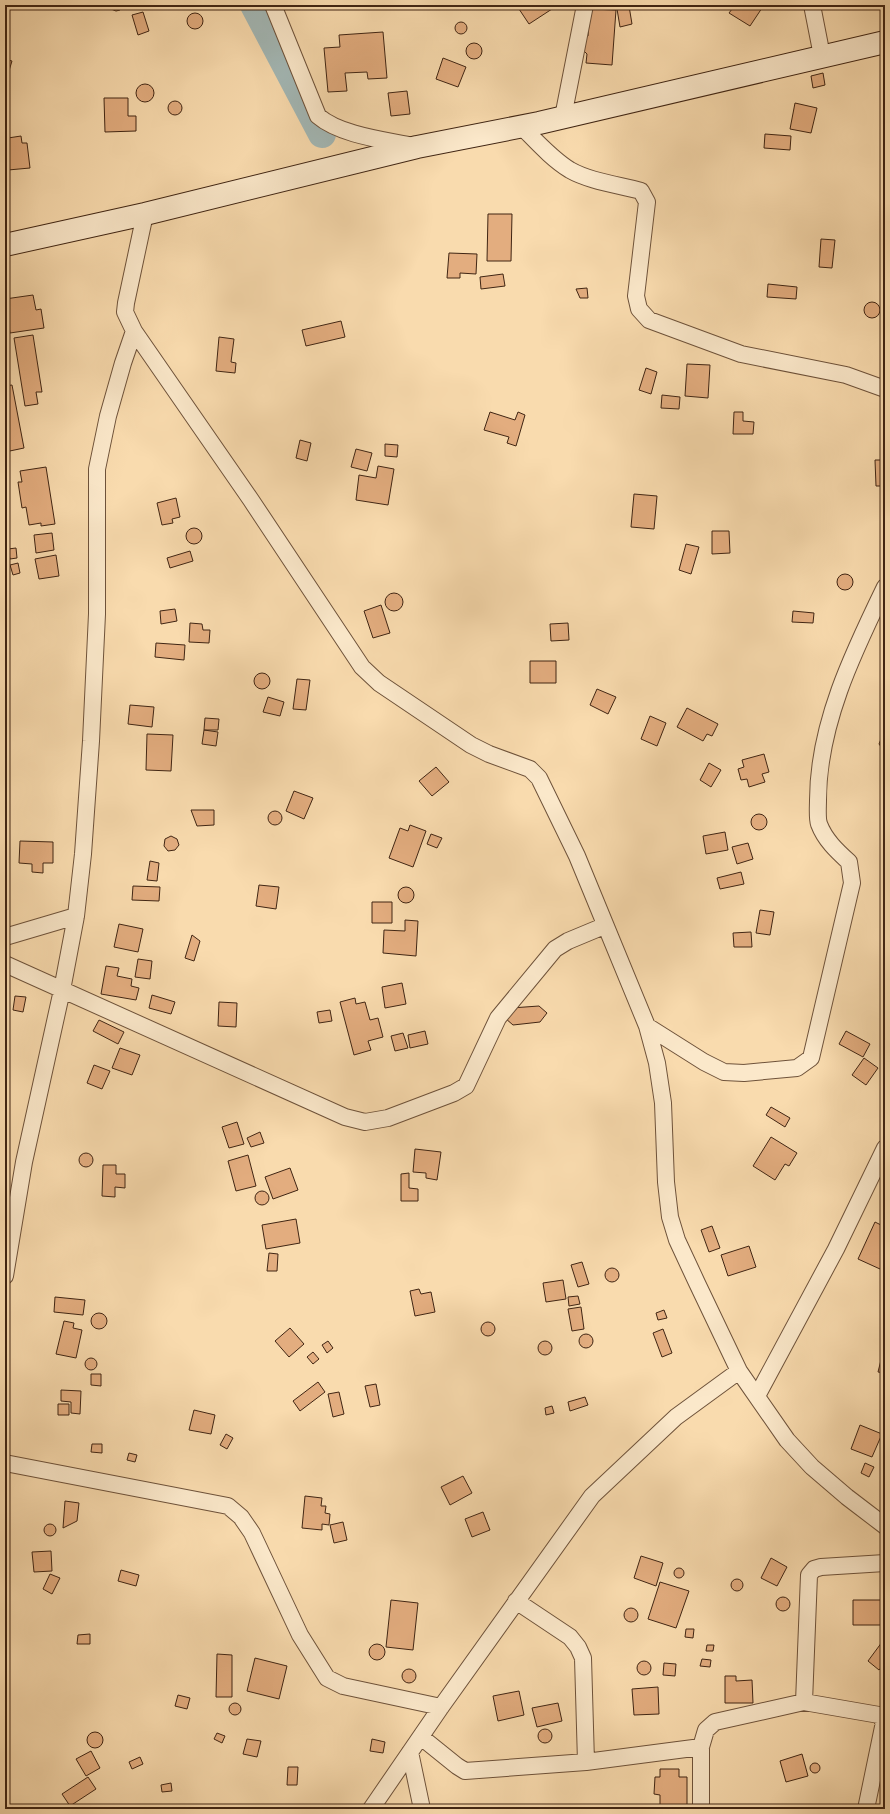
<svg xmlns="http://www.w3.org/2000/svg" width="890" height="1814" viewBox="0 0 890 1814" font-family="Cardo,serif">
  <rect width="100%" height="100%" fill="#f9dbae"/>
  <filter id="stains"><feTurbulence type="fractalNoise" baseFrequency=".005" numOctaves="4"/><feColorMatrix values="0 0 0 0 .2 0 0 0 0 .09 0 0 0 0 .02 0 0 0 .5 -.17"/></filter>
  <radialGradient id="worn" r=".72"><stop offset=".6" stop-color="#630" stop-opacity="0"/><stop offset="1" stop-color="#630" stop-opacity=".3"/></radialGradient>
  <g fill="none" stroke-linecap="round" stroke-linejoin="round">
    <path stroke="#a3b8b6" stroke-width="28" d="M254,5L322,134"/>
  </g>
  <path fill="#e3ad7f" stroke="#402513" d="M109,5H123L120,10L116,11L111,9Z
    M525,5H549L552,9L529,24L519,9Z
    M735,5H764L750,26L729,13Z
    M629,6L632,24L620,27L617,9Z
    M590,9L616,10L612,65L586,63L587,54L582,49L584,38L588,36Z
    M143,12L149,31L138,35L132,15Z
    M187 21a8 8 0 1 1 16 0a8 8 0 1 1-16 0Z
    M455 28a6 6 0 1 1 12 0a6 6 0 1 1-12 0Z
    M383,32L387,78L368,79L367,72L345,73L347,91L328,92L324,48L340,47L339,35Z
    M466 51a8 8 0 1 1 16 0a8 8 0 1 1-16 0Z
    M443,58L466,67L458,87L436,79Z
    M5,59L12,61L8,74L5,73Z
    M823,73L825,85L813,88L811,76Z
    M136 93a9 9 0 1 1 18 0a9 9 0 1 1-18 0Z
    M407,91L410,114L391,116L388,93Z
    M104,98H128V116H136V131L105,132Z
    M168 108a7 7 0 1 1 14 0a7 7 0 1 1-14 0Z
    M795,103L817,108L811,133L790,129Z
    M765,134L791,136L790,150L764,148Z
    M21,136L22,143H27L30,168L8,170L7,159H5V144H9L8,138Z
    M488,214H512L511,261H487Z
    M821,239L835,240L832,268L819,267Z
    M449,253L477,254L476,274L460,273V278H447Z
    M503,274L505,286L481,289L480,277Z
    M768,284L797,287L796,299L767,297Z
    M587,288L588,298H580L576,289Z
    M33,295L36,310L41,309L44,328L10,333L5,299Z
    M864 310a8 8 0 1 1 16 0a8 8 0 1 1-16 0Z
    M341,321L345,337L306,346L302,330Z
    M33,335L42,392H36L38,404L25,406L14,338Z
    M219,337L234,339L231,362L236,363L235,373L216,371Z
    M687,364L710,365L708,398L685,396Z
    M646,368L657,372L651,394L639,390Z
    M12,385L24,448L5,452V386Z
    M662,395L680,397L679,409L661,408Z
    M490,412L515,420L518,412L525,415L516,446L507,443L509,437L484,430Z
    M734,412H743V421L754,422L753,434H733Z
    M300,440L311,443L307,461L296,458Z
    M385,444L398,445L397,457L385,456Z
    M356,449L372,453L367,471L351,467Z
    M875,460H885V486H876Z
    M378,466L394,469L388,505L356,500L359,475L376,478Z
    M46,467L55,524L41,526V523L29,525L26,507L22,508L18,482H22L20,471Z
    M634,494L657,496L654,529L631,527Z
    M176,498L180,517L172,519L173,523L162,525L157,503Z
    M186 536a8 8 0 1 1 16 0a8 8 0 1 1-16 0Z
    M712,531H729L730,553L712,554Z
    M52,533L54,550L36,553L34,535Z
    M686,544L699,547L691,574L679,570Z
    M16,548L17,558L10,559L8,549Z
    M190,551L193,561L170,568L167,558Z
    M56,555L59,576L39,579L35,559Z
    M18,563L20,573L13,575L10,565Z
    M837 582a8 8 0 1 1 16 0a8 8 0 1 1-16 0Z
    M385 602a9 9 0 1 1 18 0a9 9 0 1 1-18 0Z
    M381,605L390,633L373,638L364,611Z
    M175,609L177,621L161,624L160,611Z
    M793,611L814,613L813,623L792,622Z
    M190,623L202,624L203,630H210L209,643L189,642Z
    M568,623L569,640L551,641L550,624Z
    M156,643L185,645L184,660L155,657Z
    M530,661H556V683H530Z
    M254 681a8 8 0 1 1 16 0a8 8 0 1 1-16 0Z
    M297,679L310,680L306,710L293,709Z
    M597,689L616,697L608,714L590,705Z
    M268,697L284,702L280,716L263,712Z
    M130,705L154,707L152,727L128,724Z
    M687,708L718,724L712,736L707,734L703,741L677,727Z
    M650,716L666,723L657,746L641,739Z
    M205,718L219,719L218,730H204Z
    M204,730L218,732L216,746L202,744Z
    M147,734L173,735L171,771L146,770Z
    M885,737V749L882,748L879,744L881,739Z
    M764,754L769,772L762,774L765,782L749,787L747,779L741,780L738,769L744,767L742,760Z
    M709,763L721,770L711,787L700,780Z
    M436,767L449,782L432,796L419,781Z
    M294,791L313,798L304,819L286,811Z
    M191,810H214V825L197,826Z
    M268 818a7 7 0 1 1 14 0a7 7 0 1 1-14 0Z
    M751 822a8 8 0 1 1 16 0a8 8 0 1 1-16 0Z
    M410,825L426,831L413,867L389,858L400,828L408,831Z
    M725,832L728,850L706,854L703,836Z
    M431,834L442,838L437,848L427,844Z
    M171,836L177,839L179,845L175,850L168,851L164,846L165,839Z
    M20,841L53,842V863H43V873L32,872V864L19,863Z
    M748,843L753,859L737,864L732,847Z
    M150,861L159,863L157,881L147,880Z
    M741,872L744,884L720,889L717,878Z
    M259,885L279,887L276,909L256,906Z
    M133,886L160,887L159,901L132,900Z
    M398 895a8 8 0 1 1 16 0a8 8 0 1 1-16 0Z
    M372,902H392V923H372Z
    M760,910L774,912L770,935L756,933Z
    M405,920L418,921L416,956L383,953L384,930L405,931Z
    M119,924L143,929L138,952L114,947Z
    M751,932L752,947H734L733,933Z
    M192,935L200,941L194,961L185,958Z
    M138,959L152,961L150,979L135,977Z
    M106,966L119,968L117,976L132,979L131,986L139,988L136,1000L101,994Z
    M402,983L406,1004L385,1008L382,987Z
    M152,995L175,1002L171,1014L149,1008Z
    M15,996L26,997L23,1012L13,1010Z
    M355,998L356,1004L365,1002L370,1020L378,1018L383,1037L368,1041L371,1050L354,1055L340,1002Z
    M219,1002L237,1003L236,1027L218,1026Z
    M539,1006L547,1013L540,1022L513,1025L505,1018L511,1008Z
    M330,1010L332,1021L319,1023L317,1012Z
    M99,1020L124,1032L118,1044L93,1031Z
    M425,1031L428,1044L410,1048L408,1035Z
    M846,1031L870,1044L863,1057L839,1044Z
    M403,1033L408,1048L395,1051L391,1036Z
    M120,1048L140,1055L132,1075L112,1068Z
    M864,1058L878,1068L866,1085L852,1075Z
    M94,1065L110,1071L102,1089L87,1083Z
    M771,1107L790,1118L785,1127L766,1115Z
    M237,1122L244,1144L229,1148L222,1127Z
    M260,1132L264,1143L251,1147L247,1138Z
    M771,1137L797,1153L789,1166L785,1164L775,1180L753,1166Z
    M415,1149L441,1152L437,1180L426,1178V1173L413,1172Z
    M79 1160a7 7 0 1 1 14 0a7 7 0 1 1-14 0Z
    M248,1155L256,1186L236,1191L228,1161Z
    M103,1165H116V1174H125V1188L115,1187V1197L102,1196Z
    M290,1168L298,1190L273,1199L265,1177Z
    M409,1173V1188L418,1189V1201H401V1174Z
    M255 1198a7 7 0 1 1 14 0a7 7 0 1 1-14 0Z
    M296,1219L300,1243L266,1249L262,1225Z
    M875,1222L885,1227V1259L880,1269L858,1259Z
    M712,1226L720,1248L709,1252L701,1230Z
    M749,1246L756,1267L728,1276L721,1255Z
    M269,1253L278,1254L277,1271H267Z
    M582,1262L589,1284L578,1287L571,1265Z
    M605 1275a7 7 0 1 1 14 0a7 7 0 1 1-14 0Z
    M563,1280L566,1299L546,1302L543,1283Z
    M419,1289L421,1294L431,1292L435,1312L415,1316L410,1291Z
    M578,1296L580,1304L569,1306L568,1297Z
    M55,1297L85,1300L83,1315L54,1312Z
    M581,1307L584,1329L572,1331L568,1309Z
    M664,1310L667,1318L658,1320L656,1313Z
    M91 1321a8 8 0 1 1 16 0a8 8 0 1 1-16 0Z
    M64,1321L74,1323L73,1328L82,1330L76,1358L56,1354Z
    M481 1329a7 7 0 1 1 14 0a7 7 0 1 1-14 0Z
    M290,1328L304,1344L289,1357L275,1341Z
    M663,1329L672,1353L662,1357L653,1333Z
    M579 1341a7 7 0 1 1 14 0a7 7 0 1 1-14 0Z
    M538 1348a7 7 0 1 1 14 0a7 7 0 1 1-14 0Z
    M328,1341L333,1348L327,1353L322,1345Z
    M885,1344V1373L878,1372Z
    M313,1352L319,1359L313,1364L307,1357Z
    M85 1364a6 6 0 1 1 12 0a6 6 0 1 1-12 0Z
    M91,1374H101V1386L91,1385Z
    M318,1382L325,1392L300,1411L293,1401Z
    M376,1384L380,1405L370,1407L365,1386Z
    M61,1390L81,1391L80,1414L71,1413V1402L61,1401Z
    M339,1392L344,1414L333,1417L328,1394Z
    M585,1397L588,1405L570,1411L568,1402Z
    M58,1404H69V1415H58Z
    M552,1406L554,1413L546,1415L545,1408Z
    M194,1410L215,1415L211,1434L189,1430Z
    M860,1425L882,1434L872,1457L851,1449Z
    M226,1434L233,1438L227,1449L220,1445Z
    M92,1444H102V1453L91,1452Z
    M129,1453L137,1455L135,1462L127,1460Z
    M865,1463L874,1467L869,1477L861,1473Z
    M463,1476L472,1493L450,1505L441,1487Z
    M305,1496L322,1498L321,1506H326L325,1513L330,1514L329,1525L322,1524V1530L302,1528Z
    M65,1501L79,1503L77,1521L63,1528Z
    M483,1512L490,1530L472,1537L465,1519Z
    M343,1522L347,1540L334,1543L330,1525Z
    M44 1530a6 6 0 1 1 12 0a6 6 0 1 1-12 0Z
    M51,1551L52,1571L34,1572L32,1552Z
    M641,1556L663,1563L656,1586L634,1578Z
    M771,1558L787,1567L777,1586L761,1578Z
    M674 1573a5 5 0 1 1 10 0a5 5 0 1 1-10 0Z
    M121,1570L139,1575L136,1586L118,1581Z
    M50,1574L60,1578L52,1594L43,1589Z
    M731 1585a6 6 0 1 1 12 0a6 6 0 1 1-12 0Z
    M660,1582L689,1591L676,1628L648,1619Z
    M776 1604a7 7 0 1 1 14 0a7 7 0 1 1-14 0Z
    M391,1600L418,1603L413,1650L386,1647Z
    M853,1600H885V1625H853Z
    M624 1615a7 7 0 1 1 14 0a7 7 0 1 1-14 0Z
    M686,1629H694L693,1638L685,1637Z
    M90,1634V1644H77L78,1635Z
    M885,1638V1663L879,1670L868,1661Z
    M369 1652a8 8 0 1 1 16 0a8 8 0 1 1-16 0Z
    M707,1645H714L713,1651H706Z
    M217,1654L232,1655V1697H216Z
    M255,1658L287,1666L279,1699L247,1691Z
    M702,1659L711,1660L710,1667L700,1666Z
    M637 1668a7 7 0 1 1 14 0a7 7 0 1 1-14 0Z
    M664,1663L676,1664L675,1676L663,1675Z
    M402 1676a7 7 0 1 1 14 0a7 7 0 1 1-14 0Z
    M725,1676H736V1681L752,1680L753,1703H725Z
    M658,1687L659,1714L634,1715L632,1689Z
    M519,1691L524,1715L498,1721L493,1696Z
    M178,1695L190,1698L187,1709L175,1706Z
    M229 1709a6 6 0 1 1 12 0a6 6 0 1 1-12 0Z
    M558,1703L562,1721L537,1727L532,1708Z
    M538 1736a7 7 0 1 1 14 0a7 7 0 1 1-14 0Z
    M87 1740a8 8 0 1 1 16 0a8 8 0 1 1-16 0Z
    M217,1733L225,1736L222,1743L214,1739Z
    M247,1739L261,1741L257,1757L243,1754Z
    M372,1739L385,1742L383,1753L370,1751Z
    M91,1751L100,1768L86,1776L76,1759Z
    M802,1754L808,1776L786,1782L780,1761Z
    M140,1757L143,1764L132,1769L129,1762Z
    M810 1768a5 5 0 1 1 10 0a5 5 0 1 1-10 0Z
    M288,1767H298L297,1785H287Z
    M660,1769H679V1777H687V1809H660V1795L654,1794L655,1777H660Z
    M88,1777L96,1789L70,1806L62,1794Z
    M171,1783L172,1791L162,1792L161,1785Z"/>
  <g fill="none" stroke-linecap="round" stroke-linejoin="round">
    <defs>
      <path id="street" d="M273,5L318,116C340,135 384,140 413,146
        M812,5L822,56
        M563,117L585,5
        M522,127C537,142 552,159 570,170C589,181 619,185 641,191L647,202L636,296L639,309L649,320L741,354L846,375L885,389
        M145,214L126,303L125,312L134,331L251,500L362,667L379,683L471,745L489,754L530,769L539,778L577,856L647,1026L657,1063L663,1103L666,1182L670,1217L677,1240L697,1283L739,1371L787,1440L812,1467L847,1497L885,1526
        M5,937L76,916
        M5,964L345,1117L365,1122L388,1118L454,1093L466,1086L498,1018L555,949L568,941L604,926
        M647,1026L704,1062L724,1072L744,1073L797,1068L811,1058L852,883L849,862C837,851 825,840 819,824C817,818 818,807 818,800C818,725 853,653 885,587
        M5,1276L24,1162L62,990L76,916L83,854L91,741L97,614V469L108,416L123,363L134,331
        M757,1396L836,1249L885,1148
        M5,1463L228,1506L241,1517L252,1533L300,1635L327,1678L343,1686L441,1707
        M421,1737L457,1766L465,1771L586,1762L583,1658L578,1647L570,1637L516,1601
        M701,1747L706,1730L715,1722L804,1702
        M410,1752L422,1809
        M586,1762L701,1747V1809
        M371,1809L441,1707L592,1496L676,1417L739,1371
        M866,1809L884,1722L879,1715L804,1702L809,1575L814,1569L821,1567L885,1563"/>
      <path id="secondary" d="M5,245L145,214L417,147L539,123L885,42"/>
    </defs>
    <use href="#street" stroke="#6e523a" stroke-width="18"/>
    <use href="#secondary" stroke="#402513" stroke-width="24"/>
    <use href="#street" stroke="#fbe8ca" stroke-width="16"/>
    <use href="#secondary" stroke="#fbe8ca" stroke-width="22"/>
  </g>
  <rect width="890" height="1814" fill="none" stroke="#f9dbae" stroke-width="20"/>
  <rect x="6" y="6" width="878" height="1802" fill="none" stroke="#402513" stroke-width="2"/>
  <rect x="10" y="10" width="870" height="1794" fill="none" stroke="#402513"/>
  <rect width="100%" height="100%" filter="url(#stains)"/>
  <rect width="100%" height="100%" fill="url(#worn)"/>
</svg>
